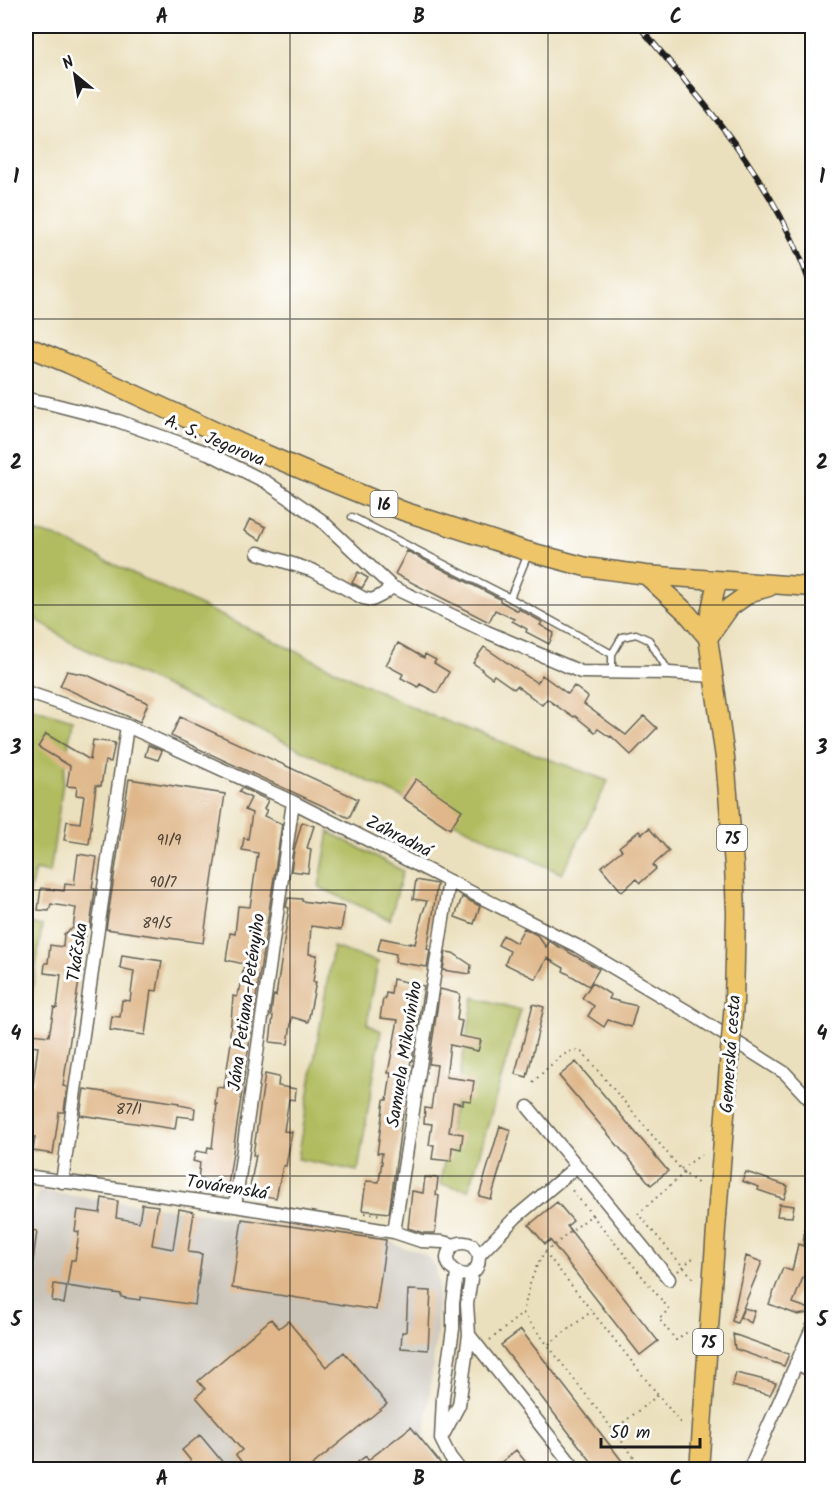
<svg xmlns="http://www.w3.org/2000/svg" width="838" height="1495" viewBox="0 0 838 1495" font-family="Kalam,sans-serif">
  <rect width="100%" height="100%" fill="#fff"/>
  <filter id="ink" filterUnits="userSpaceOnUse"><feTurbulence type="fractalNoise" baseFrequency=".0167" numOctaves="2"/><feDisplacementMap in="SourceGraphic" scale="12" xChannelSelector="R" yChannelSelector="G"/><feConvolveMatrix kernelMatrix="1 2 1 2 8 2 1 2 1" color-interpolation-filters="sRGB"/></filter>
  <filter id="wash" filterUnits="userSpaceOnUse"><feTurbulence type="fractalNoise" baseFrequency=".008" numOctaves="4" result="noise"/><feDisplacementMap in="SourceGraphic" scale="24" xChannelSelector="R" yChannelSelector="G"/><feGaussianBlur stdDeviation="1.35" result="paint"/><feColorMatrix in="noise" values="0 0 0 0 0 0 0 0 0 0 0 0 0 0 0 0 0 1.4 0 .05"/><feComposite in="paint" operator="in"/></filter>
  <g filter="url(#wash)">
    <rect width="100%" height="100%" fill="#ebe0bd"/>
    <path fill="#c9c3b8" d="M38,1191L384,1238L401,1247L417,1251L426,1256L436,1267L438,1283L437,1331L424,1442L447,1469L26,1470V1234Z"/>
    <path fill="#b0bc5e" stroke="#666c3d" stroke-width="1.5" d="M26,531L55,536L427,714L608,781L562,874L376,785L70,642L26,612Z
      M26,706L72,720L50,873L35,870L26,907Z
      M329,832L403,871L390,920L319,887Z
      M26,922L42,926L26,1030Z
      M333,947L378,962L367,1024L381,1031L358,1171L298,1159Z
      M474,997L521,1010L469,1190L440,1184Z"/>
    <g id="blocks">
      <path fill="#dfb78a" d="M250,519L266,527L260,540L244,531Z
        M407,551L500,599V601L518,611L519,609L542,622L540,625L554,633L549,644L526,632L527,629L512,621L514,619L495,610L489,622L395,574Z
        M358,572L368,578L362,588L352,583Z
        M398,643L424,658L425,654L436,660L434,663L449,672L437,693L420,684L418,687L401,678L403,674L386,665Z
        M484,647L537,683L542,675L568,694L574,686L588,697L584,704L626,735L644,716L657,728L631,755L611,736L610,737L598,729L595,732L575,716L574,717L568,713V714L547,699L542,705L517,686L514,689L494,675L492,678L481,670L482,669L473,663Z
        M67,671L87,675L148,703L140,722L60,686Z
        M180,717L358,799L349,818L171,736Z
        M46,734L90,760L93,740L115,743L111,762L105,761L101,786L96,785L89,844L64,840L67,821L80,823L84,796L76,795L77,787L67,786L70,766L38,747Z
        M148,745L162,751L158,760L145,756Z
        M129,779L225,794L203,943L106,929Z
        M416,779L462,810L450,829L403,798Z
        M242,788L268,800L264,809L267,810L264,816L282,824L228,1185L203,1181V1180L198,1179L200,1163L193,1161L196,1151L207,1153L208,1147L212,1148L217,1104H215L217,1087L224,1088L232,1036L230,1035L233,996L237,997L238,990H240L244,964L226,960L230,933L235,934L238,906L250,907L258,853L242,850L244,838L248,839L252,813L245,810L251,798L239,792Z
        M302,822L314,826L307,848L311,849L308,873L291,871L294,850Z
        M649,828L669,851L653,865L656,869L640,883L636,879L622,892L601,867L622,850L619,847L639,831L642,834Z
        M78,854L97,857L92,888L95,889L90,927L87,926L84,948L75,947L70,978L79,980L63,1086L67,1087L64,1112H59L53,1154L33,1151L35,1137L26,1136V1083L33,1084L38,1047L30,1046L31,1034L49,1036L54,1007L57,1008L61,975L44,973L45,963H48L50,945L63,947L64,934L73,928L76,908L51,904L49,911L38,910L41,888L64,891L65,884L74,885Z
        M416,880L437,884L433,914L427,949L430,950L427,967L395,962L396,954L378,950L381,938L410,944V943L415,944L422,915L427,901L413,899Z
        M462,897L480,906L474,924L455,917Z
        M288,898L302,899V901L345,907L341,930L311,926L309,954L317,955L313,982H316L308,1022L292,1017L288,1044L270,1042L273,1016H271L273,998L274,995L276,996L280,969L289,908L286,907Z
        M524,928L537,935L546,947L549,941L599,969L589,986L563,971L564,968L547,958L536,979L505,964L510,951L498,945L503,935L516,943Z
        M446,952L453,953L471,965L470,974L443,970Z
        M122,955L162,961L157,991L151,990L145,1035L110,1030L112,1016L120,1017L122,1000L130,1001L134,971L120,968Z
        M393,979L424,986L412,1061H411L408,1076L389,1213L362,1210L366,1181L379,1182L382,1161H381L382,1153H377L378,1147L384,1100H387L391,1073H388L398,1020L380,1018L383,999H385L386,993L391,994Z
        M592,983L611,995L609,999L637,1006L631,1027L608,1020L604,1027L588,1016L594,1006L582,998Z
        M440,989L460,994L457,1020L462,1021L459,1036L481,1040L478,1051L450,1045L446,1077L474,1081L471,1101L463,1100V1104L453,1102L449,1132L463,1134L461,1149L452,1147L451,1161L432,1159L434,1145H429L432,1124L424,1123L425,1108L431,1109L437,1065L429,1064Z
        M533,1004L544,1007L527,1077L515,1074Z
        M576,1062L668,1171L651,1185L559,1076Z
        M265,1074L279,1077L278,1086L296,1089L295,1100L289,1099L284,1131L292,1132L286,1166H283L276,1198L249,1193L256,1155H253Z
        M84,1089L179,1103V1105L195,1108L194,1118L177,1116L175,1129L80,1115Z
        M500,1126L511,1130L491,1199L479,1196Z
        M746,1172L788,1186L784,1199L758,1190L759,1187L742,1181Z
        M425,1177L438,1178L436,1195L439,1196L435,1233H423L408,1228L412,1191L423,1193Z
        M102,1198L118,1201L116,1218L139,1222L142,1204L158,1206L152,1245L173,1249L179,1209L194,1212L188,1252L202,1254L195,1305L140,1297V1300L126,1298L121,1297V1294L67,1286L71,1260H75L79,1232L75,1231L78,1210L100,1213Z
        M557,1202L573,1221L567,1226L658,1341L640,1355L550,1240L545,1244L529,1225Z
        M779,1204L794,1206L792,1217L777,1216Z
        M242,1219L386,1240L376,1310L232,1288Z
        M805,1224H813V1268L809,1267L806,1275H804L793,1303L813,1310V1312L798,1315L769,1304L783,1268L792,1271L798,1244L803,1246Z
        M26,1229L37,1231L32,1268H26Z
        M746,1256L762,1262L737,1323L732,1321Z
        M54,1284L67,1286L64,1304L52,1301Z
        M408,1290L431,1291L428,1350L401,1348L402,1332H406Z
        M744,1308L755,1311L751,1323L740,1317Z
        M271,1319L279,1328L288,1321L326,1367L344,1352L387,1404L306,1470H248L236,1455L242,1450L196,1397L205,1389L198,1381Z
        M521,1330L629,1470H598L556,1416L501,1345Z
        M733,1334L789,1354L784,1366L735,1349Z
        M736,1373L753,1377L776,1383L770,1395L732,1386Z
        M411,1427L446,1470H356L361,1466L358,1462L366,1456L368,1460Z
        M200,1435L229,1470H180L191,1461L182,1450Z
        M516,1450L532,1470H492Z"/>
    </g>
  </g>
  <g filter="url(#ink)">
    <use href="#blocks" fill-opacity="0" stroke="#646154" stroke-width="1.5"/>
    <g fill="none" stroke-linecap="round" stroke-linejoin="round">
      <defs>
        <path id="service" d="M352,517L510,598L612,654
          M510,598L528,554
          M612,672V654L622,637L636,634L649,640L669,672"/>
        <path id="minor" d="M26,399L48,403L118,421L208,453L266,482L321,520L392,587L487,632L581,672L669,673L713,676
          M258,553L314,571L363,598L372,600L382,595L392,587
          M26,692L127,726L293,802L577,946L690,1013L785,1073L812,1102
          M528,1107L577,1166
          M26,1176L235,1206L394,1232L421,1241L443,1242L456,1245
          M62,1182L127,726
          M235,1206L293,802
          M394,1232L449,881
          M479,1255L472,1245C465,1242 459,1242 454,1246C429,1266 480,1294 479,1255L516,1217L577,1166L669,1279
          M457,1274L453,1303V1329L443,1397L441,1439L450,1457L460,1470
          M469,1335L576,1470
          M796,1363L812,1371
          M443,1435L459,1405L469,1335L467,1304L472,1272
          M749,1470L812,1328"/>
        <path id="primary" d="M26,346L69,364L249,447L326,480L403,511L523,550L586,567L646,575L812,587
          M646,575L686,612L708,638
          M717,581L709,619L708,638L725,758L734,866L736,913L734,1002
          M708,638L730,607L751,592L769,587
          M699,1470L717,1215"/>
      </defs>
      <use href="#service" stroke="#646154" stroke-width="9"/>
      <use href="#minor" stroke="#646154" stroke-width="15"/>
      <use href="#primary" stroke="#646154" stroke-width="21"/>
      <path stroke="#646154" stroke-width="2" stroke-dasharray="1.5 4.5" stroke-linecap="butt" d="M533,1082C543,1073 558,1056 571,1051C576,1049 580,1051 584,1054L684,1173L699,1184
        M681,1169L701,1155
        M684,1173L638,1214L693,1278
        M365,1213L383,1215
        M592,1215L669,1309L659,1319L676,1340L689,1331
        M545,1252L682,1425
        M678,1271L694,1257
        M523,1313L644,1470
        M808,1316L812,1306
        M490,1340L523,1313L530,1284L537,1265L545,1252L592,1215L571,1189
        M549,1344L592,1311
        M614,1430L658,1395"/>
      <use href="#service" stroke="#fff" stroke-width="6"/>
      <use href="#minor" stroke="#fff" stroke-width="12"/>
      <use href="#primary" stroke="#eec569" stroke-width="18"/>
      <defs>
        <path id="rail" d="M639,26C709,109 777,184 812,289"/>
      </defs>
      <use href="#rail" stroke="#1c1c1c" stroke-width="6"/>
      <use href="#rail" stroke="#fff" stroke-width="4" stroke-dasharray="11" stroke-linecap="butt"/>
      <defs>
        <path id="primary-bridge" d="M717,1215L734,1002"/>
      </defs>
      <use href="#primary-bridge" stroke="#646154" stroke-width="21" stroke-linecap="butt"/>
      <use href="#primary-bridge" stroke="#eec569" stroke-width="18"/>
    </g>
  </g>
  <path fill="none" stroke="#1c1c1c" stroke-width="1.5" stroke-opacity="0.55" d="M290,26V1470M548,26V1470M26,319H812M26,605H812M26,890H812M26,1176H812"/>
  <g text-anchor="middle" stroke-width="6" stroke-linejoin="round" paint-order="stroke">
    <g font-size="15" fill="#4d4338">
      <text x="169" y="845">91/9</text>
      <text x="163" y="887">90/7</text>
      <text x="157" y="928">89/5</text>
      <text x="129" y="1114">87/1</text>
    </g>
    <g fill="#fff" stroke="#606060" stroke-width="1.5">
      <rect x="370.5" y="491" width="27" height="26" rx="4.5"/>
      <rect x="717" y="825" width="30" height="26" rx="4.5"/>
      <rect x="693" y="1329" width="30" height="26" rx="4.5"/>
    </g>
    <g font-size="16" font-weight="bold" fill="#1c1c1c">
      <text x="384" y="510">16</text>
      <text x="732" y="844">75</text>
      <text x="708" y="1348">75</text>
    </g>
    <g font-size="18" fill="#1c1c1c" stroke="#fff">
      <text transform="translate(215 440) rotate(23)" y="6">A. S. Jegorova</text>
      <text transform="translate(399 836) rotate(27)" y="6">Záhradná</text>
      <text transform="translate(77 952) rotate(-82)" y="6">Tkáčska</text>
      <text transform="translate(246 1002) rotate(-82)" y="6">Jána Petiana-Petényiho</text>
      <text transform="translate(404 1054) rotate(-81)" y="6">Samuela Mikovíniho</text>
      <text transform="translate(730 1054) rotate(-86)" y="6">Gemerská cesta</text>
      <text transform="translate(227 1187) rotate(9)" y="6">Továrenská</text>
    </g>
  </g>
  <rect width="838" height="1495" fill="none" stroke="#fff" stroke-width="66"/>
  <g transform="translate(75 75) rotate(330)" stroke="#ffffff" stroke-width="4.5" paint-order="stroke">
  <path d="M0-4.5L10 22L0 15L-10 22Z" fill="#1c1c1c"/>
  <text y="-9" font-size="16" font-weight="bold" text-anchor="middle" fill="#1c1c1c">N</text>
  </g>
  <path d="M601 1438v9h99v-9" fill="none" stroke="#1c1c1c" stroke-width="3"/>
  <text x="610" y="1438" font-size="18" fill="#1c1c1c" stroke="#ffffff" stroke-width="4.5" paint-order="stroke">50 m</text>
  <rect x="33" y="33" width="772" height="1429" fill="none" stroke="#1c1c1c" stroke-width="2"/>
  <g font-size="20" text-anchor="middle" font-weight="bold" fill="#1c1c1c">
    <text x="162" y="23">A</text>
    <text x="419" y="23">B</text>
    <text x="676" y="23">C</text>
    <text x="16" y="183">1</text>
    <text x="822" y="183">1</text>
    <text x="16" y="469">2</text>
    <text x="822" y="469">2</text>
    <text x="16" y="754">3</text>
    <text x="822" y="754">3</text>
    <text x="16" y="1040">4</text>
    <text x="822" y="1040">4</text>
    <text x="16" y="1326">5</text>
    <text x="822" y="1326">5</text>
    <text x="162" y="1485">A</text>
    <text x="419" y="1485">B</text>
    <text x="676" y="1485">C</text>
  </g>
</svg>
